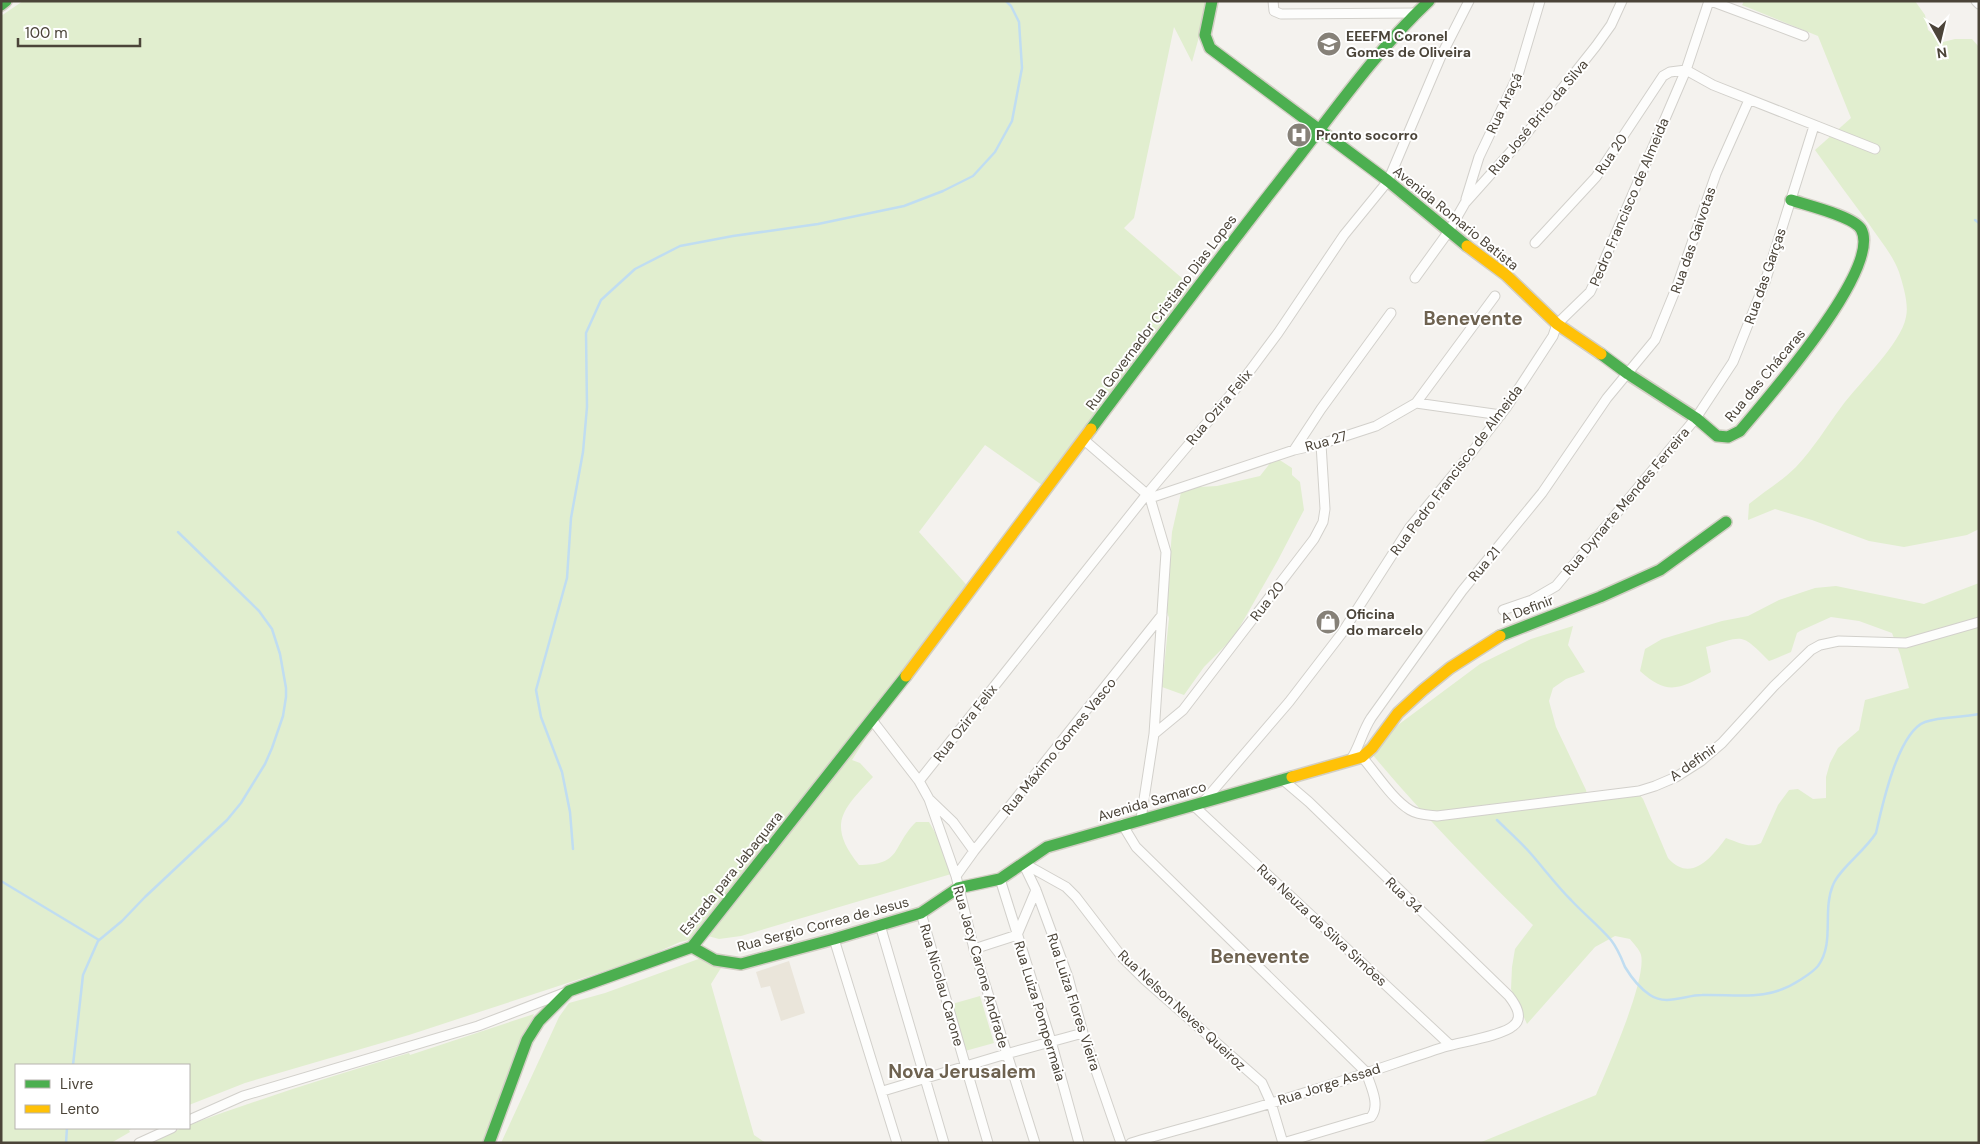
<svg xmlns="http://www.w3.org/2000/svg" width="1980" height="1144" viewBox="0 0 1980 1144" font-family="'DM Sans',sans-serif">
  <rect width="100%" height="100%" fill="#f4f2ee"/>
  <path fill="#eae5da" d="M789,961L805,1013L781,1021L770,986L761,988L756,972Z"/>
  <path fill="#e1eecf" d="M23,1H1209L1192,62L1174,27L1134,218L1124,228L1198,292L1049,490L985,445L919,532L972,591L889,702L852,760L860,763L873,777C843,809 826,824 859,865C903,865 891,847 916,822H929L958,872L741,936L719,939L708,936L680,942L644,958L409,1035L245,1083L189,1105V1065H16V1128H134L129,1130L130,1132L111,1143H1V16Z
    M1744,1H1915L1925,15L1928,30L1943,42L1955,39H1972L1979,47V529L1967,535L1904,547L1869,541L1812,520L1775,509L1748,520L1749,504C1765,491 1782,481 1796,467C1814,448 1827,426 1842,406C1859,383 1901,344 1906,317C1909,304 1903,285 1899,272C1893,255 1879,239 1869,224C1851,200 1833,175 1815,150L1851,118L1818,36L1742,5Z
    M1275,457L1292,468V475L1300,482L1304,510L1278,560L1234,637L1204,667L1184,695L1162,687L1169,618L1166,609L1172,532L1182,488L1217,486L1260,476Z
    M1979,583V1143H1479L1596,1095C1607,1069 1647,980 1641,955C1640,950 1633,943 1630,939L1615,936L1595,947L1527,1024L1511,989L1512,967L1515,949L1533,925C1475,868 1419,811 1367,748L1480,664L1531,639L1573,626L1568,645L1585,672L1566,679L1553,688L1549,701L1556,727L1586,790L1587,794H1639L1643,799L1668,858C1691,884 1712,857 1726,838C1737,842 1750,849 1761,843L1778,805L1789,790L1798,789L1813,799L1826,798V777L1830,763L1838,748L1859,730L1865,700L1909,688L1900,654L1892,633L1859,621L1831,617L1800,631L1797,633L1791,652L1772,660L1769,661C1740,632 1745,636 1706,647L1711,672C1681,688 1668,697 1640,671L1645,649L1662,639L1722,621L1748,616L1779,600L1815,588L1836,586L1924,604Z
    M729,955L711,984L754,1135L766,1143H501L559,1017L569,1003L605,993L704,957Z
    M980,996L994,1043L965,1051L952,1004Z
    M534,1014L484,1143H149L182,1128H189V1125C262,1098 335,1075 409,1053L410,1055Z"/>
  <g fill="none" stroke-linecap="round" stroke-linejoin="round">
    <path stroke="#c0ddf1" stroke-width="2.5" d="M1975,220L1979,223
      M1497,820C1508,831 1521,842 1532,855C1545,870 1557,886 1571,900C1584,914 1599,926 1611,940C1618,949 1621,957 1625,967C1631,977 1641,989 1650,995C1666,1006 1685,995 1702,995C1738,994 1767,1002 1800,980C1806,976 1813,972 1818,966C1835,943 1822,911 1833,885C1839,869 1865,851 1876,833C1882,806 1898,732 1925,722C1942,716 1961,718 1979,714
      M573,849L570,812L562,772L541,717L536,690L567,578L571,518L583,452L587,407L586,333L601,300L635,269L680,246L733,236L818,224L904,206L943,191L973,176L995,152L1012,121L1022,68L1019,22L1011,6L1006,1
      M1,881L99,940
      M73,1065L83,975L98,941L122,921L145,897L227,820L241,803L265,764L272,748L283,716L286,697V688L280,654L272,629L259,611L178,532
      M66,1143L67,1128"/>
    <defs>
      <path id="street" d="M1273,1L1274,11L1281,14L1416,13
        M1711,1L1804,36
        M1976,1L1979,4
        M1686,70L1713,85L1875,149
        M1466,199L1479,157L1518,75L1540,1
        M1535,243L1596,177L1663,76L1670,72L1686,70
        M1415,278L1449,231L1465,203L1523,138L1596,46L1611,25L1622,1
        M1416,403L1495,296
        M1083,439L1150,497
        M1294,450L1321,409L1391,313
        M1150,498L1294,450L1321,444L1376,426L1416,403L1501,415
        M1503,610L1532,600L1556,586L1696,418L1733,362L1765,282L1814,126
        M872,720L919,781L929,799L953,822L974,851
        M1154,734L1183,710L1314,539L1323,522L1325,509L1321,444
        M1362,757C1376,773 1392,799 1410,810C1418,815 1428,815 1437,816L1639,791L1655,786L1676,777L1701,761L1722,743L1774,686L1811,650L1820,645L1839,641L1906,643L1979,622
        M1350,761C1359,748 1362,732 1371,718L1462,591L1542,493L1607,398L1655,340L1677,286L1716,174L1749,100
        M919,781L1147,494L1243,380L1278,333L1344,235L1388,181L1441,56L1469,1
        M929,799L956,876L974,949L1035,1143
        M1205,800L1289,702L1342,633L1410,527L1472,452L1506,408L1553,336L1557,324L1590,292L1598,275L1686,70L1709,1
        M1193,805L1450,1045
        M1141,819L1154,734L1166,552L1150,498
        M1122,824L1136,847L1366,1072C1370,1085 1381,1105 1371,1117L1283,1143
        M1023,863L1066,887L1076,897L1122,957L1144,979L1262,1083L1271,1103L1283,1143
        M1023,863L1036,890L1068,977L1083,1033L1121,1143
        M956,876L974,851L1162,615
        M1000,879L1051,1041L1079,1143
        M921,913L988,1143
        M880,925L944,1143
        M834,939L897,1143
        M974,949L1017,935L1036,890
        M883,1091L1006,1054L1083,1033
        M189,1120L243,1096L478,1026L564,993
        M139,1143L172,1128
        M1131,1143C1190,1126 1249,1111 1307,1092C1353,1078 1398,1062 1444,1047C1460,1042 1502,1036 1513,1026C1524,1018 1516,1005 1509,996L1309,802L1282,779"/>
      <path id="fast" d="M1212,1L1205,35L1210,48L1388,181L1467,246
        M1,5L6,1
        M1601,354L1628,374L1696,418L1717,436L1728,437L1740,431C1765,401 1883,268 1861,229C1853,216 1806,205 1791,200
        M1091,429C1160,337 1229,245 1300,155C1340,103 1381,46 1429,1
        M1500,636L1600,597L1660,570L1726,522
        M692,947L715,960L741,964L834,939L921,913L958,888L1000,879L1047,847L1292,777
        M489,1143L527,1040L539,1021L569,991L692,947L906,676"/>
      <path id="slow" d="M1467,246L1506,275L1557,324L1601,354
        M906,676L1091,429
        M1292,777L1362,757L1372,748L1398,713L1423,690L1450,668L1500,636"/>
    </defs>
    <use href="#street" stroke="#d2d0cb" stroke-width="11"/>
    <use href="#fast" stroke="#d3cfc5" stroke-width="14"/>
    <use href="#slow" stroke="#d3cfc5" stroke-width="14"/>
    <use href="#street" stroke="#fdfdfc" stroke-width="9"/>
    <use href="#fast" stroke="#4caf50" stroke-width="11"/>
    <use href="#slow" stroke="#ffc107" stroke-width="11"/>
  </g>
  <defs>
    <symbol id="school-disc" viewBox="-11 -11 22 22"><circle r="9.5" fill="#868178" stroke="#fff"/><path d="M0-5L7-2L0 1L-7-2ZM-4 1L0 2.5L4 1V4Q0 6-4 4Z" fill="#fff"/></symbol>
    <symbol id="hospital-disc" viewBox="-11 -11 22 22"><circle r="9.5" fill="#868178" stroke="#fff"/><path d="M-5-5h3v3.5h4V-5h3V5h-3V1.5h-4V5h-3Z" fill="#fff"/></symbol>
    <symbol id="shop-disc" viewBox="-11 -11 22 22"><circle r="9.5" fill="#868178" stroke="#fff"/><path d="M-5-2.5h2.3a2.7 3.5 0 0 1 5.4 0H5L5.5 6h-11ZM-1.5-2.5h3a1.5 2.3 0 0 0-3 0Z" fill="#fff"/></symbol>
  </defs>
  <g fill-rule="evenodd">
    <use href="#school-disc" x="1315" y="30" width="28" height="28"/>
    <use href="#hospital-disc" x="1285" y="121" width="28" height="28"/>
    <use href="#shop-disc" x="1314" y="608" width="28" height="28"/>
  </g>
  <g text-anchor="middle" stroke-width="4" stroke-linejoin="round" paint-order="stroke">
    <g font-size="14" font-weight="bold" fill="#4b4439" stroke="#fff" text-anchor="start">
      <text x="1346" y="41">EEEFM Coronel<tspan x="1346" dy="16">Gomes de Oliveira</tspan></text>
      <text x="1316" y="140">Pronto socorro</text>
      <text x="1346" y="619">Oficina<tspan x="1346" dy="16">do marcelo</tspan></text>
    </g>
    <g font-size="14" fill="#4b4439" stroke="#fff">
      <text transform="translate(1504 103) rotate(-65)" y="5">Rua Araçá</text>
      <text transform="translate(1538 117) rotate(-50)" y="5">Rua José Brito da Silva</text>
      <text transform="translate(1611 154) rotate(-56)" y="5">Rua 20</text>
      <text transform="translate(1629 202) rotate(-67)" y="5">Pedro Francisco de Almeida</text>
      <text transform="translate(1456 218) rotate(39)" y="5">Avenida Romario Batista</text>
      <text transform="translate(1693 240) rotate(-71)" y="5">Rua das Gaivotas</text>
      <text transform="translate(1765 276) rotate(-71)" y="5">Rua das Garças</text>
      <text transform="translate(1161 312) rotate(-53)" y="5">Rua Governador Cristiano Dias Lopes</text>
      <text transform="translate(1765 375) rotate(-50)" y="5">Rua das Chácaras</text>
      <text transform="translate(1219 407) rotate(-50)" y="5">Rua Ozira Felix</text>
      <text transform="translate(1326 441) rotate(-16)" y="5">Rua 27</text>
      <text transform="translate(1456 470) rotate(-53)" y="5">Rua Pedro Francisco de Almeida</text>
      <text transform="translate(1626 501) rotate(-50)" y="5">Rua Dynarte Mendes Ferreira</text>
      <text transform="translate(1484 564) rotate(-50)" y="5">Rua 21</text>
      <text transform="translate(1267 601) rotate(-52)" y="5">Rua 20</text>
      <text transform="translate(1527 609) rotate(-21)" y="5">A Definir</text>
      <text transform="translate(965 723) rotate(-52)" y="5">Rua Ozira Felix</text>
      <text transform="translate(1059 746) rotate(-51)" y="5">Rua Máximo Gomes Vasco</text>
      <text transform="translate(1693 762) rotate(-35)" y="5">A definir</text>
      <text transform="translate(1152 801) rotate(-16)" y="5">Avenida Samarco</text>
      <text transform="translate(731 873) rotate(-51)" y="5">Estrada para Jabaquara</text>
      <text transform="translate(1404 895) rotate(44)" y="5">Rua 34</text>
      <text transform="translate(823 924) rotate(-15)" y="5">Rua Sergio Correa de Jesus</text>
      <text transform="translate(1322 925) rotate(43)" y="5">Rua Neuza da Silva Simões</text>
      <text transform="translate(981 967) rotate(74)" y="5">Rua Jacy Carone Andrade</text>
      <text transform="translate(942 985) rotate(74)" y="5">Rua Nicolau Carone</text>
      <text transform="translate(1074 1002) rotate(72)" y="5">Rua Luiza Flores Vieira</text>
      <text transform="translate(1182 1010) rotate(43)" y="5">Rua Nelson Neves Queiroz</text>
      <text transform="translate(1040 1011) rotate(73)" y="5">Rua Luiza Pompermaia</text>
      <text transform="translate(1329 1084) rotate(-18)" y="5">Rua Jorge Assad</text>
    </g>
    <g font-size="19" font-weight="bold" fill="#6e6250" stroke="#fff">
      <text x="1473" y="325">Benevente</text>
      <text x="1260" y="963">Benevente</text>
      <text x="962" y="1078">Nova Jerusalem</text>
    </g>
  </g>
  <rect width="1980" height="1144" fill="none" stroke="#4b4439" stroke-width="5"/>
  <rect x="15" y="1064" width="175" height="65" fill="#ffffff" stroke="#b7b4b0"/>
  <rect x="25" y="1080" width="25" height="8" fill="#4caf50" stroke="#b7b4b0"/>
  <text x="60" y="1089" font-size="15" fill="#4b4439">Livre</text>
  <rect x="25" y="1105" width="25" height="8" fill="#ffc107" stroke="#b7b4b0"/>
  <text x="60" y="1114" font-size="15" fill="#4b4439">Lento</text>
  <g transform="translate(1940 40) rotate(172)" stroke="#ffffff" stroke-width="4" paint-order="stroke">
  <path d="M0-4L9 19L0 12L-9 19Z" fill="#4b4439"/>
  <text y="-8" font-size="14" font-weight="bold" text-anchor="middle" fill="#4b4439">N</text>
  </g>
  <path d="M18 38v8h122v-8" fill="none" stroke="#4b4439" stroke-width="2.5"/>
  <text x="25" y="38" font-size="15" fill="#4b4439" stroke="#ffffff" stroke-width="4" paint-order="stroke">100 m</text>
</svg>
